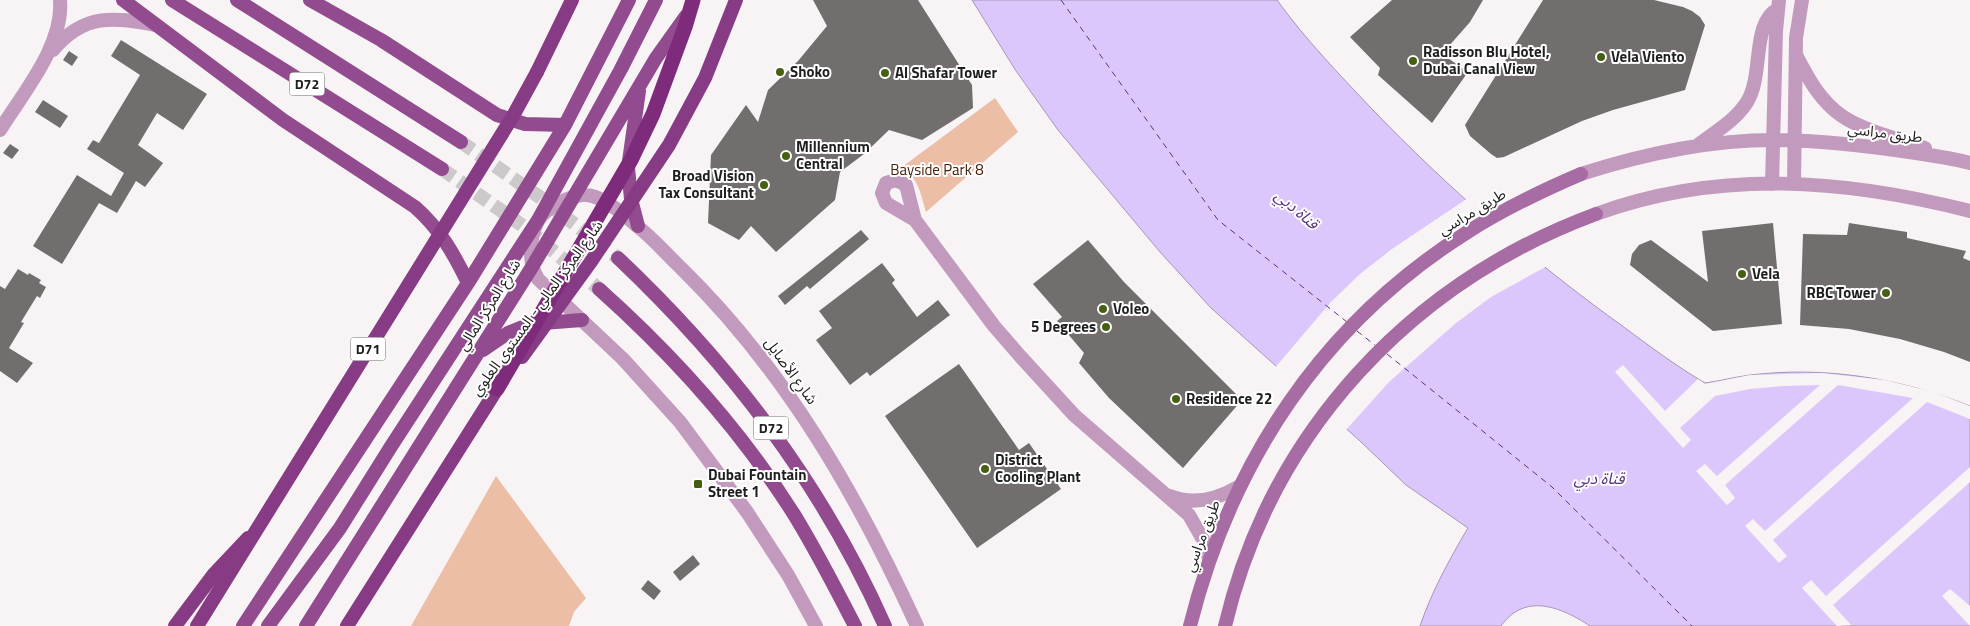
<svg xmlns="http://www.w3.org/2000/svg" width="1970" height="626" viewBox="0 0 1970 626" font-family="'Titillium Web','Noto Sans Arabic',sans-serif">
  <rect width="100%" height="100%" fill="#f8f4f5"/>
  <path fill="#edbea6" d="M995,98L1018,132L926,212C920,192 919,180 902,167Z
    M496,476L586,598L574,612L569,626H411Z"/>
  <path fill="#dcc7fc" stroke="#a495ba" d="M972,0H1277C1305,39 1339,74 1372,109C1448,188 1532,261 1621,325C1648,345 1676,366 1705,383C1720,381 1735,377 1750,375C1825,366 1900,378 1970,406V626H1590C1561,607 1525,592 1501,626H1420C1432,591 1449,560 1468,528L1406,485L1360,441L1211,308L1160,252L1058,130L1016,71Z"/>
  <path fill="#f8f4f5" d="M1468,198L1547,266L1491,297L1456,323L1389,382L1345,431L1274,369L1330,303L1360,274L1392,249Z
    M1623,365L1665,411L1698,379L1705,384L1750,375L1821,373L1885,380L1934,392L1970,406V419L1927,402L1773,540L1787,556L1779,563L1745,526L1753,519L1765,531L1913,398L1838,385L1725,485L1735,498L1727,505L1696,471L1705,464L1717,476L1820,385L1784,386L1750,389L1715,396L1680,428L1691,440L1683,448L1615,372Z
    M1970,467V482L1833,605L1851,625L1837,626L1802,588L1811,580L1826,596Z
    M1950,589L1970,606V626L1942,596Z"/>
  <g fill="none" stroke-linecap="round" stroke-linejoin="round">
    <path stroke="#57347f" stroke-width="1" stroke-dasharray="6 5" stroke-linecap="butt" d="M1061,0L1218,220L1347,322
      M1357,331L1376,346
      M1387,354L1552,487L1692,626"/>
  </g>
  <path fill="#726e6d" d="M813,0H918L972,85L973,108L922,140L889,130L864,154L840,172L835,200L776,252L751,226L739,240L708,223L711,155L746,105L758,122L768,90L798,61L827,26Z
    M1392,0H1483L1470,22L1442,54L1468,72L1432,123L1378,75L1380,68L1350,37Z
    M1543,0H1654L1683,7L1692,11L1700,17L1705,25L1685,90L1613,110L1582,121L1504,157L1497,158L1491,154L1470,136L1465,125Z
    M121,40L207,94L183,130L157,113L138,145L163,163L145,187L136,181L117,213L99,203L62,264L33,246L77,175L111,196L124,173L87,149L93,140L99,143L140,75L111,56Z
    M69,51L78,57L72,66L63,60Z
    M43,100L68,116L60,128L35,112Z
    M10,144L19,150L12,159L3,153Z
    M1773,223L1782,324L1713,331L1630,265L1632,254L1639,245L1651,240L1708,282L1702,231Z
    M1849,223L1907,232V238L1966,251L1963,258L1970,261V362L1944,352L1900,339L1849,329L1800,325L1803,234L1847,235Z
    M861,230L869,239L810,289L807,286L785,305L778,296Z
    M1088,240L1124,282L1242,400L1183,468L1109,398L1079,363L1084,353L1057,321L1062,317L1033,284Z
    M882,263L895,280L892,283L917,317L938,300L950,315L870,376L867,372L850,385L816,340L832,328L819,311Z
    M18,269L28,275L29,273L41,280L39,283L46,287L40,298L37,296L21,322L24,323L9,348L33,363L17,383L0,371V286L5,289Z
    M959,364L1019,450L1029,443L1061,489L977,548L885,416Z
    M693,555L700,564L680,581L673,572Z
    M648,580L661,591L654,600L641,589Z"/>
  <g fill="none" stroke-linecap="round" stroke-linejoin="round">
    <path stroke="#cdc9ca" stroke-width="14" stroke-dasharray="14 7" stroke-linecap="butt" d="M461,142L541,198L618,258
      M442,169L523,226L599,289"/>
    <path stroke="#c29abe" stroke-width="14" d="M53,50C84,13 113,17 156,25
      M0,130C23,93 64,45 60,0
      M915,220L886,203L882,193L886,183L896,180L906,185L915,220L994,326L1020,356L1074,415L1189,515L1205,543L1209,559
      M1170,496C1194,506 1217,499 1238,487"/>
    <path stroke="#c29abe" stroke-width="14" d="M1796,55C1808,78 1820,101 1842,116C1864,131 1899,139 1925,148
      M1698,145C1715,132 1736,120 1747,102C1764,75 1751,23 1778,9
      M1581,174C1643,154 1708,140 1774,140C1812,140 1850,144 1888,149C1915,153 1943,156 1970,163
      M1772,184L1776,31L1779,0
      M1794,184L1796,38L1802,0
      M1596,214C1720,169 1844,179 1970,211
      M816,626L788,575L747,512L680,422L623,359L538,279C528,263 529,238 538,221C545,208 572,194 586,195C601,195 626,216 637,226C653,238 666,254 681,268C786,371 856,493 917,626"/>
    <path stroke="#a76ca3" stroke-width="14" d="M1190,626C1231,462 1322,324 1466,233C1502,210 1541,191 1581,174
      M1225,626C1271,432 1410,283 1596,214"/>
    <path stroke="#924b8e" stroke-width="14" d="M123,0L283,120L415,207C440,229 454,254 468,283
      M172,0L442,169
      M237,0L461,142
      M310,0L381,40L497,115L525,124L565,125
      M638,226L631,199L628,168L639,91
      M618,258C731,365 822,484 885,626
      M599,289C674,356 741,430 795,516C817,552 836,589 855,626
      M483,350L508,333L530,324L582,320
      M243,626L468,283L565,125L629,0
      M268,626L340,528L390,448L538,220L621,69L656,0
      M306,626L532,267L656,58L686,16"/>
    <path stroke="#883b85" stroke-width="14" d="M537,72L572,0
      M175,626L214,574L248,538
      M347,626L497,389"/>
    <path stroke="#883b85" stroke-width="14" d="M522,357L590,263L669,145L705,78L736,0
      M197,626L513,116L537,72"/>
    <path stroke="#7f2b7c" stroke-width="15" d="M497,389L631,160L653,114L685,27L693,0"/>
  </g>
  <g fill="#456011" stroke="#fff" stroke-width="2">
    <circle cx="1601" cy="57" r="5"/>
    <circle cx="1413" cy="61" r="5"/>
    <circle cx="780" cy="72" r="5"/>
    <circle cx="885" cy="73" r="5"/>
    <circle cx="786" cy="156" r="5"/>
    <circle cx="764" cy="185" r="5"/>
    <circle cx="1742" cy="274" r="5"/>
    <circle cx="1886" cy="293" r="5"/>
    <circle cx="1103" cy="309" r="5"/>
    <circle cx="1106" cy="327" r="5"/>
    <circle cx="1176" cy="399" r="5"/>
    <circle cx="985" cy="469" r="5"/>
    <rect x="693" y="479" width="10" height="10" rx="2.5"/>
  </g>
  <g text-anchor="middle" stroke-width="4" stroke-linejoin="round" paint-order="stroke">
    <g fill="#fff" stroke="#636262" stroke-width="1">
      <rect x="289.5" y="72.5" width="35" height="23" rx="4"/>
      <rect x="350.5" y="337.5" width="35" height="23" rx="4"/>
      <rect x="753.5" y="416.5" width="35" height="23" rx="4"/>
    </g>
    <g font-size="14" font-weight="bold" fill="#201f1f">
      <text x="307" y="89">D72</text>
      <text x="368" y="354">D71</text>
      <text x="771" y="433">D72</text>
    </g>
    <g font-size="15" font-weight="bold" fill="#201f1f" stroke="#fff" text-anchor="start">
      <text x="1423" y="57">Radisson Blu Hotel,<tspan x="1423" dy="17">Dubai Canal View</tspan></text>
      <text x="1611" y="62">Vela Viento</text>
      <text x="790" y="77">Shoko</text>
      <text x="895" y="78">Al Shafar Tower</text>
      <text x="796" y="152">Millennium<tspan x="796" dy="17">Central</tspan></text>
      <text x="754" y="181" text-anchor="end">Broad Vision<tspan x="754" dy="17">Tax Consultant</tspan></text>
      <text x="1752" y="279">Vela</text>
      <text x="1876" y="298" text-anchor="end">RBC Tower</text>
      <text x="1113" y="314">Voleo</text>
      <text x="1096" y="332" text-anchor="end">5 Degrees</text>
      <text x="1186" y="404">Residence 22</text>
      <text x="995" y="465">District<tspan x="995" dy="17">Cooling Plant</tspan></text>
      <text x="708" y="480">Dubai Fountain<tspan x="708" dy="17">Street 1</tspan></text>
    </g>
    <g font-size="15" fill="#201f1f" stroke="#fff">
      <text transform="translate(1885 133) rotate(7)" y="5">طريق مراسي</text>
      <text transform="translate(1472 212) rotate(-31)" y="5">طريق مراسي</text>
      <text transform="translate(489 305) rotate(-58)" y="5">شارع المركز المالي</text>
      <text transform="translate(537 308) rotate(-54)" y="5">شارع المركز المالي - المستوى العلوي</text>
      <text transform="translate(791 371) rotate(54)" y="5">شارع الأصايل</text>
      <text transform="translate(1202 536) rotate(-69)" y="5">طريق مراسي</text>
    </g>
    <g font-size="15" fill="#4b2006" stroke="#fff">
      <text x="937" y="175">Bayside Park 8</text>
    </g>
    <g font-size="16" font-style="italic" fill="#57347f" stroke="#fff">
      <text transform="translate(1297 209) rotate(40)" y="6">قناة دبي</text>
      <text x="1599" y="484">قناة دبي</text>
    </g>
  </g>
</svg>
